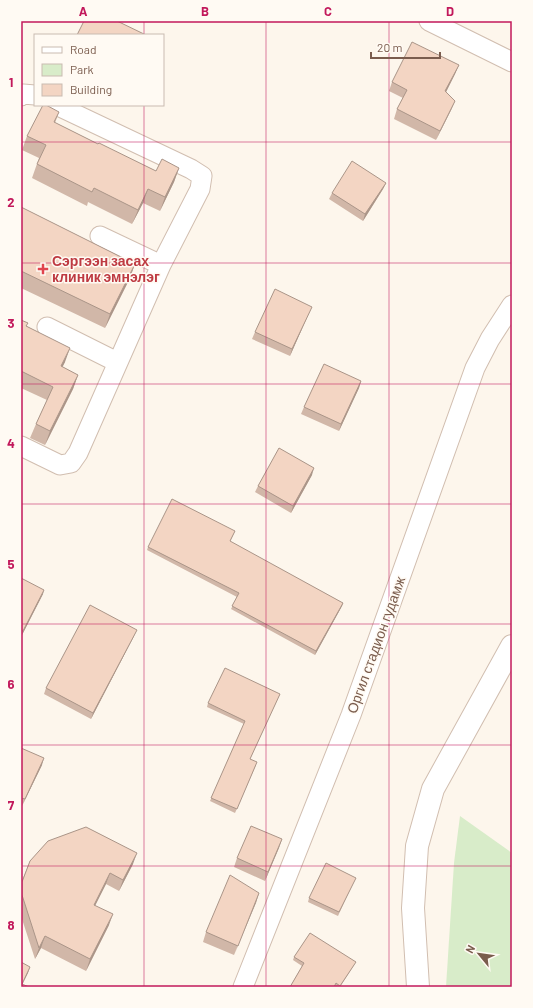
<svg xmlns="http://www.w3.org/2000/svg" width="533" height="1008" viewBox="0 0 533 1008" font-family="Barlow,sans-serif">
  <rect width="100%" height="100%" fill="#fdf6ec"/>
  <path fill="#d8ecc9" d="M460,816L512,853V987H446L454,863Z"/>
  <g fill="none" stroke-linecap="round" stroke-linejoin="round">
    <defs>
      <path id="minor" d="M429,21L512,62
        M21,96L23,94L35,95
        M100,236L161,265
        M47,327L117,362
        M21,446L60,465L71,463L78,453L161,265L200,189L202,176L191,169L56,105
        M243,987L351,715L475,368L490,339L512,305"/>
      <path id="tertiary" d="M418,987L413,908L417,846L433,789L512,646"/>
    </defs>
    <use href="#minor" stroke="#d1beb0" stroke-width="21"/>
    <use href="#tertiary" stroke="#d1beb0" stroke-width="24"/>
    <use href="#minor" stroke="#fff" stroke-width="19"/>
    <use href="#tertiary" stroke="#fff" stroke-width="22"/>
  </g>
  <path fill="#d1b7a8" d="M459,65L455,74L446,92L455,101L451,110L436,140L394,119L397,109L403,98L389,91L392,82Z
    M59,112L55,123L98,144L156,171L179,168L174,182L160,211L143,203L132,224L88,202L87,206L32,178L39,158L22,150L27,136Z
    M386,183L383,189L363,221L329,199L332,193Z
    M21,207L130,278L105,328L21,288Z
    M309,313L290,356L252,339L255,332Z
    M21,320L27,326L65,362L62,367L78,375L73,389L45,445L30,438L36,424L47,400L21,388Z
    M361,381L359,388L339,431L301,414L304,407Z
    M312,475L291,513L255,492L258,486Z
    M235,531L230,542L343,603L342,606L315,655L231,609L237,597L147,550L148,547Z
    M21,578L43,594L22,635L21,634Z
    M134,636L91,719L44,694L46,688Z
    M280,694L250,759L256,765L235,813L210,801L244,724L207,707L208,703Z
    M21,748L42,765L22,806L21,805Z
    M282,839L265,881L234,867L237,858Z
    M30,861L133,864L119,891L106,884L95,905L109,925L86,971L41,948L35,959L21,916V883Z
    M354,881L338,916L308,902L309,898Z
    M259,893L234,955L203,942L206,932Z
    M294,957L354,965L340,987H290L302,966L293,960Z"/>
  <path fill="#aa9588" d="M459,65L455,74L442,100L445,91Z
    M455,101L451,110L436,140L440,131Z
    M179,168L174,182L160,211L165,197Z
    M386,183L383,189L363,221L365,214Z
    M148,189L143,203L132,224L138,210Z
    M135,264L130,278L105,328L110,314Z
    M312,307L309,313L290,356L292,349Z
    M70,348L65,362L56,380L61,366Z
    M78,375L73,389L45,445L50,431Z
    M361,381L359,388L339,431L341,424Z
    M314,468L312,475L291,513L293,506Z
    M44,590L43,594L22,635L23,631Z
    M343,603L342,606L315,655L316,651Z
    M137,630L134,636L91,719L93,713Z
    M44,758L42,765L22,806L25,799Z
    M282,839L279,848L265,881L268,872Z
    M137,853L133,864L119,891L123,880Z
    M110,873L106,884L90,916L94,905Z
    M259,893L256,903L234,955L238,946Z
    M113,914L109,925L86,971L90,959Z
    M45,936L41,948L35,959L39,948Z
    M30,967L28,973L21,987V986Z"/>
  <path fill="#f3d5c3" stroke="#aa9588" d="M84,21H117L146,35H77Z
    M412,42L459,65L445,91L455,101L440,131L397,109L407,90L392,82Z
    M43,105H46L59,112L54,122L98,144L99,143L156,171L162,159L179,168L165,197L148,189L138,210L94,188L92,192L37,164L46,145L27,136Z
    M352,161L386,183L365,214L332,193Z
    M21,207L135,264L110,314L21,271Z
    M275,289L312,307L292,349L255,332Z
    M21,320L28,323L26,326L70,348L61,366L78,375L50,431L36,424L53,387L21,371Z
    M324,364L361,381L341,424L304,407Z
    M279,448L314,468L293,506L258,486Z
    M172,499L235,531L230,541L343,603L316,651L232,606L239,593L148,547Z
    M21,578L44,590L23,631L21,630Z
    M90,605L137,630L93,713L46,688Z
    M225,668L280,694L250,759L257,762L237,809L211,798L245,721L208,703Z
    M21,748L44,758L25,799L21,798Z
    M251,826L282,839L268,872L237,858Z
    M86,827L137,853L123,880L110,873L94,905L113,914L90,959L45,936L39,948L22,895V882L30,861L48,841Z
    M326,863L356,878L339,912L309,898Z
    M230,875L259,893L238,946L206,932Z
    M310,933L356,962L340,986L336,983L334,987H290L304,963L294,957Z
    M21,962L30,967L22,984L29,987H21Z"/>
  <path fill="none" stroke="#c2185b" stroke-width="1" stroke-opacity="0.55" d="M144,21V35M266,21V987M389,21V987M144,105V987M21,142H512M21,263H512M21,384H512M21,504H512M21,624H512M21,745H512M21,866H512"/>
  <path fill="#e0444e" stroke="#fffaf3" stroke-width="1.5" d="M41 263h4v4h4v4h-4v4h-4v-4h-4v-4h4z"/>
  <g text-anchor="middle" stroke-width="3" stroke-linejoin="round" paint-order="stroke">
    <g font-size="14" font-weight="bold" fill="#be3a42" stroke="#fffaf3" text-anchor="start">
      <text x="52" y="266">Сэргээн засах<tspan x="52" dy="16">клиник эмнэлэг</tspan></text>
    </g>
    <g font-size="14" fill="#7a5c4d" stroke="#fffaf3">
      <text transform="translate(376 645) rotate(-70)" y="5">Оргил стадион гудамж</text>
    </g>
  </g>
  <rect width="533" height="1008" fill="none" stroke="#fffaf3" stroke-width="44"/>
  <rect x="34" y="34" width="130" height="72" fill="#fffaf3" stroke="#cabbb1"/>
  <rect x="42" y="47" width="20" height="6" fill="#ffffff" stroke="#cabbb1"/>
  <text x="70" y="54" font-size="12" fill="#7a5c4d">Road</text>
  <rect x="42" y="64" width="20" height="12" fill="#d8ecc9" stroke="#cabbb1"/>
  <text x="70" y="74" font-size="12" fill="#7a5c4d">Park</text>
  <rect x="42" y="84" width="20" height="12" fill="#f3d5c3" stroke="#cabbb1"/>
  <text x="70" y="94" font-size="12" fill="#7a5c4d">Building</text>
  <g transform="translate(479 954) rotate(299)" stroke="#fffaf3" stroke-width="3" paint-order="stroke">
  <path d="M0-3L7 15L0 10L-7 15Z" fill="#7a5c4d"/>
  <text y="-6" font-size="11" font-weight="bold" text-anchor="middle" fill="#7a5c4d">N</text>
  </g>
  <path d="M371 52v6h69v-6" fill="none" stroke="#7a5c4d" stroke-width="2"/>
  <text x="377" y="52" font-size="12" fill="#7a5c4d" stroke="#fffaf3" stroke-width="3" paint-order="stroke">20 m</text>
  <rect x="22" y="22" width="489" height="964" fill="none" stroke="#c2185b" stroke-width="1.5"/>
  <g font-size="13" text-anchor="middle" font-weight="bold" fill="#c2185b">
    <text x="83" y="16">A</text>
    <text x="205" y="16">B</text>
    <text x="328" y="16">C</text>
    <text x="450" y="16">D</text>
    <text x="11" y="87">1</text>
    <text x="11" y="207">2</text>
    <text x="11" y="328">3</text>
    <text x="11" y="448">4</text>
    <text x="11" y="569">5</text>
    <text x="11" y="689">6</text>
    <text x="11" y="810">7</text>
    <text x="11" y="930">8</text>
  </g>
</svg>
